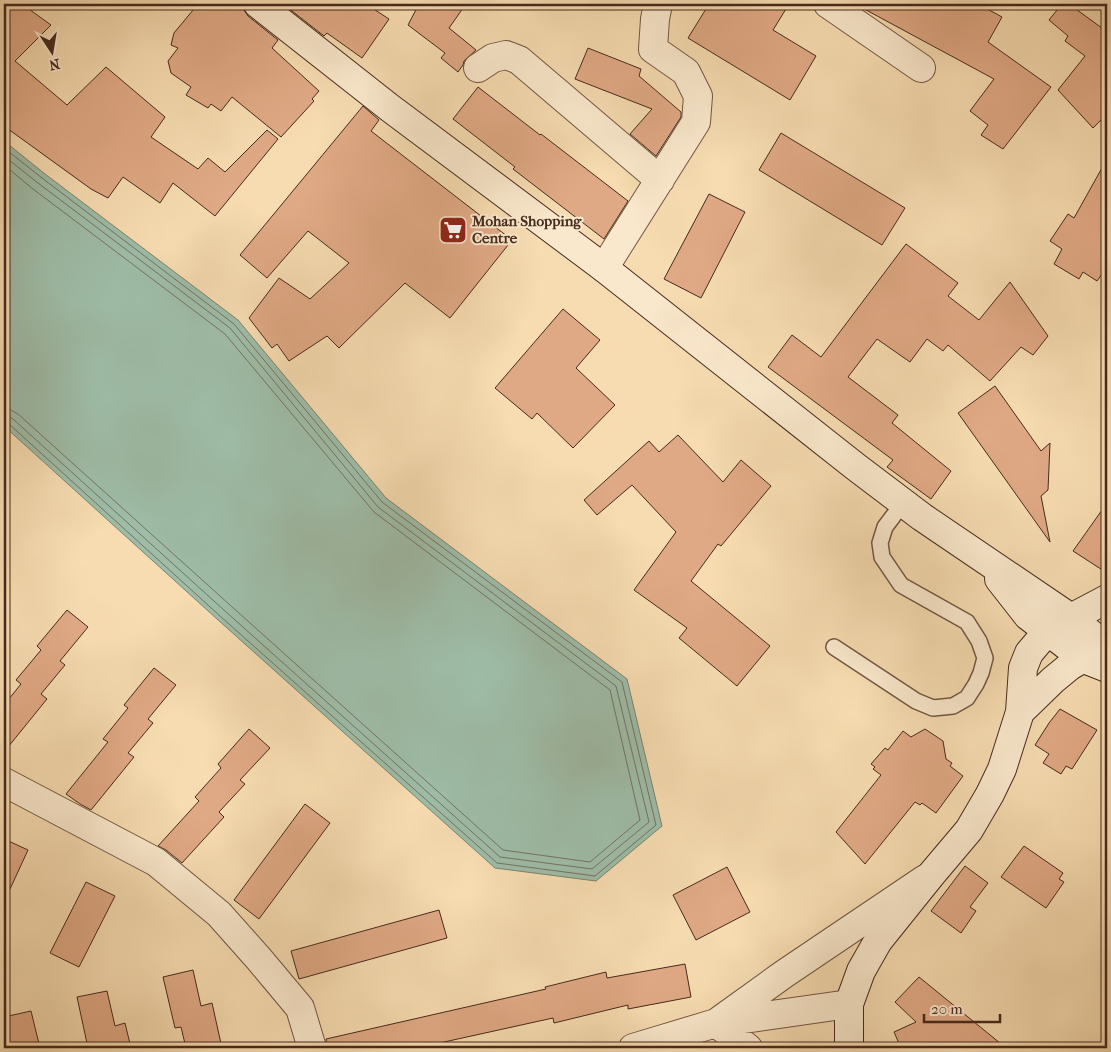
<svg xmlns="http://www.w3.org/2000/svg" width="1111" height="1052" viewBox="0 0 1111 1052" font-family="'IM FELL French Canon',serif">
  <rect width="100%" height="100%" fill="#f7dcb1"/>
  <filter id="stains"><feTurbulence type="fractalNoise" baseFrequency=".004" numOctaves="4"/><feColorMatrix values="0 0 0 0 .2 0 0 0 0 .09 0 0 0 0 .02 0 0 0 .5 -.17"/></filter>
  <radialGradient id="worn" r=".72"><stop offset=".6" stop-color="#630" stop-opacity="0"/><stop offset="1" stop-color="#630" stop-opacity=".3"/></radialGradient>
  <path fill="#9ebca7" stroke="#7b8270" d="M4,141L45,174L238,320L386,498L627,679L662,826L596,881L495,868L217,619L4,426Z"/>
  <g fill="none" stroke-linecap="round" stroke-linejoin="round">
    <path stroke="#727362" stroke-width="1" d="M4,148L42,178L234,324L382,502L622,682L656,825L595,876L497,863L220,616L9,424L4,423
      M4,156L38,183L230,328L378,507L616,686L649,822L592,869L500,857L225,611L13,419L9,417L4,416
      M4,165L33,189L225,334L374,512L610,690L640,820L590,862L503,850L230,605L18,414L11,410L4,409"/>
  </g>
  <path fill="#e0a985" stroke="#462a1d" d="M4,4H22L51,25L15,61L67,105L106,67L165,117L151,137L198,169L208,158L225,172L267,130L278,139L215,216L173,183L160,203L123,177L108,198L91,189L4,126Z
    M198,4H243L244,10L248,16L278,40L272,48L319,91L312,99L314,101L281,137L232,97L221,111L211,104L208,108L186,95L191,87L171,73L168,61L178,48L171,45L174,33Z
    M283,4H366L389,19L362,58L327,33L324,36Z
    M419,4H466L449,28L476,50L464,61L463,65L458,72L441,58L445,53L408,25Z
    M709,4H789L773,30L816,56L790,100L688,38Z
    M855,4H978L1002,17L988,42L1051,87L1003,149L981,135L988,125L970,111L994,79Z
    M1062,4H1069L1106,31L1107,29V114L1093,128L1058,90L1085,56L1065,41L1068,36L1049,20Z
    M588,48L641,69L639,76L681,112V117L656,156L630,134L652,109L575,79Z
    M478,87L540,135L541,134L628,201L604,239L513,169L515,167L453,119Z
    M363,106L379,120L371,131L512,240L450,318L405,283L339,348L327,336L289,361L277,344L272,348L249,318L279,278L310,299L349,263L308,231L267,278L240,255Z
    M781,133L905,208L882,245L759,170Z
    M1107,159V267L1097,281L1083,272L1079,279L1054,264L1062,249L1050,241L1068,214L1074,218Z
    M709,194L745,212L701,298L664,279Z
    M906,244L958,283L948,296L979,320L1010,282L1048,336L1033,355L1021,347L990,381L948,345L943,351L927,339L910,362L877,339L848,377L898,415L892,423L951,471L931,499L887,467L893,460L768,367L792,335L821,357Z
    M563,309L600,340L576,368L615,405L573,448L537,413L532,419L495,388Z
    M995,386L1041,451L1050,443L1048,490L1041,496L1050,542L958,413Z
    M678,435L723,482L741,460L771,486L721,546L718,544L691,581L770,646L737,686L679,638L687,628L634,590L676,532L632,485L597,515L584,500L649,441L659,452Z
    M1107,503V573L1073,551Z
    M67,610L88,627L60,661L65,665L41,694L47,699L4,752V705L21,684L16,680L41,650L37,646Z
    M154,668L176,685L148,719L153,723L128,753L134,757L91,810L80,804L66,794L108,742L103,739L128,708L124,705Z
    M1060,709L1097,730L1072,769L1066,766L1061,774L1043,763L1049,754L1035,745L1049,723Z
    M249,729L270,748L240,780L245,784L219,812L224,817L182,863L166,850L158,846L199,801L195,797L221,768L218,764Z
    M925,729L943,741L946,759L952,763L950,766L963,776L936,813L922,803L920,805L915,802L865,864L836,832L881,775L873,769L875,767L871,764L885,748L888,750L903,731L911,737Z
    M305,804L330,823L259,919L234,900Z
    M4,839L28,850L4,902Z
    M1024,846L1063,873L1059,879L1064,882L1046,908L1001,877Z
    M965,866L988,883L970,907L976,911L961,933L931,911Z
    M727,867L750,912L696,940L673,895Z
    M86,882L115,896L79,967L50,953Z
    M439,910L447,938L299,979L291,951Z
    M685,964L691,997L628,1009V1005L554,1023L553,1018L417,1048H327L326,1039L546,989L545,987L606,972L607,978Z
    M193,970L201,1006L212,1003L222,1048H186L181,1027L175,1028L163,977Z
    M919,977L1006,1048H901L894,1032L916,1022L895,1002Z
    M107,991L115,1026L125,1023L131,1048H88L77,997Z
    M31,1011L40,1048H8L4,1030V1017Z"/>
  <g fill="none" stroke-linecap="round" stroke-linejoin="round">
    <defs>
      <path id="service" d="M834,647L916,701L933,708L953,706L967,698L976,684L981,673L985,658L979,641L967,622L901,585L882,557L880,543L885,527L903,503"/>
      <path id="minor" d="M828,4L921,68
        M478,68L493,58L506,55L519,60L660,180
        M604,268L696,122L698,96L686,72L653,49L655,19L658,4
        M4,782L156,862L219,914L259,959L300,1008L312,1048
        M716,1023L784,974L925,879
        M716,1023L748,1048
        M633,1048L716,1023L849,1004"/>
      <path id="secondary" d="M258,4L390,108L604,268L856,467L922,517L1071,618L1107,647
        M999,579L1028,616L1084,659L1107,668
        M1020,712L1053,680L1070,666L1099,649
        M849,1048V1004L861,971L878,941L931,875L969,830L990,794L1002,769L1020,712L1023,668L1029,653L1040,640L1071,618L1107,599"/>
    </defs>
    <use href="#service" stroke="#725642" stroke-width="18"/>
    <use href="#minor" stroke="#725642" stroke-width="30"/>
    <use href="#secondary" stroke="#462a1d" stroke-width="30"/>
    <use href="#service" stroke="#fae8cc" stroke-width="15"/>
    <use href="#minor" stroke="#fae8cc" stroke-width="28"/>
    <use href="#secondary" stroke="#fae8cc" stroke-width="28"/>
  </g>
  <defs>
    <symbol id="supermarket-square" viewBox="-11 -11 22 22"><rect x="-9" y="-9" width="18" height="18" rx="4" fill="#8f2418" stroke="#fae8cc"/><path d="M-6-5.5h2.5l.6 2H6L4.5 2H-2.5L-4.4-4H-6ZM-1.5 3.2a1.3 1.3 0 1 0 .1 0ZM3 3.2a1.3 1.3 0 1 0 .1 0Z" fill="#fff"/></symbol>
  </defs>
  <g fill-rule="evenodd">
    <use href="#supermarket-square" x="437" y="214" width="32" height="32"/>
  </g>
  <g text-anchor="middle" stroke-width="4" stroke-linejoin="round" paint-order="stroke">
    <g font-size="15" font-weight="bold" fill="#462a1d" stroke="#fae8cc" text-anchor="start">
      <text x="472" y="226">Mohan Shopping<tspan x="472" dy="17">Centre</tspan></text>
    </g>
  </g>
  <rect width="1111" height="1052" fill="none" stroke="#f7dcb1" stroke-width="20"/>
  <rect x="5" y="5" width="1101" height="1042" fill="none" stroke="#462a1d" stroke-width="2.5"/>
  <rect x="10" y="10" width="1091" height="1032" fill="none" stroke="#462a1d"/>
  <g transform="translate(52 52) rotate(168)" stroke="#fae8cc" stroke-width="4" paint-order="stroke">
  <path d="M0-4L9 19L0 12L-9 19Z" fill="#462a1d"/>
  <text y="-8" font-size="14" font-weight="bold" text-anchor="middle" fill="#462a1d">N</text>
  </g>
  <path d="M924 1014v8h76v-8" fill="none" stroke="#462a1d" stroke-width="2.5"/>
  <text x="931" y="1014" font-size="15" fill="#462a1d" stroke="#fae8cc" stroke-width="4" paint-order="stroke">20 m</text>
  <rect width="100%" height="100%" filter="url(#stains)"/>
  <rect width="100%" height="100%" fill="url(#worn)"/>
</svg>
